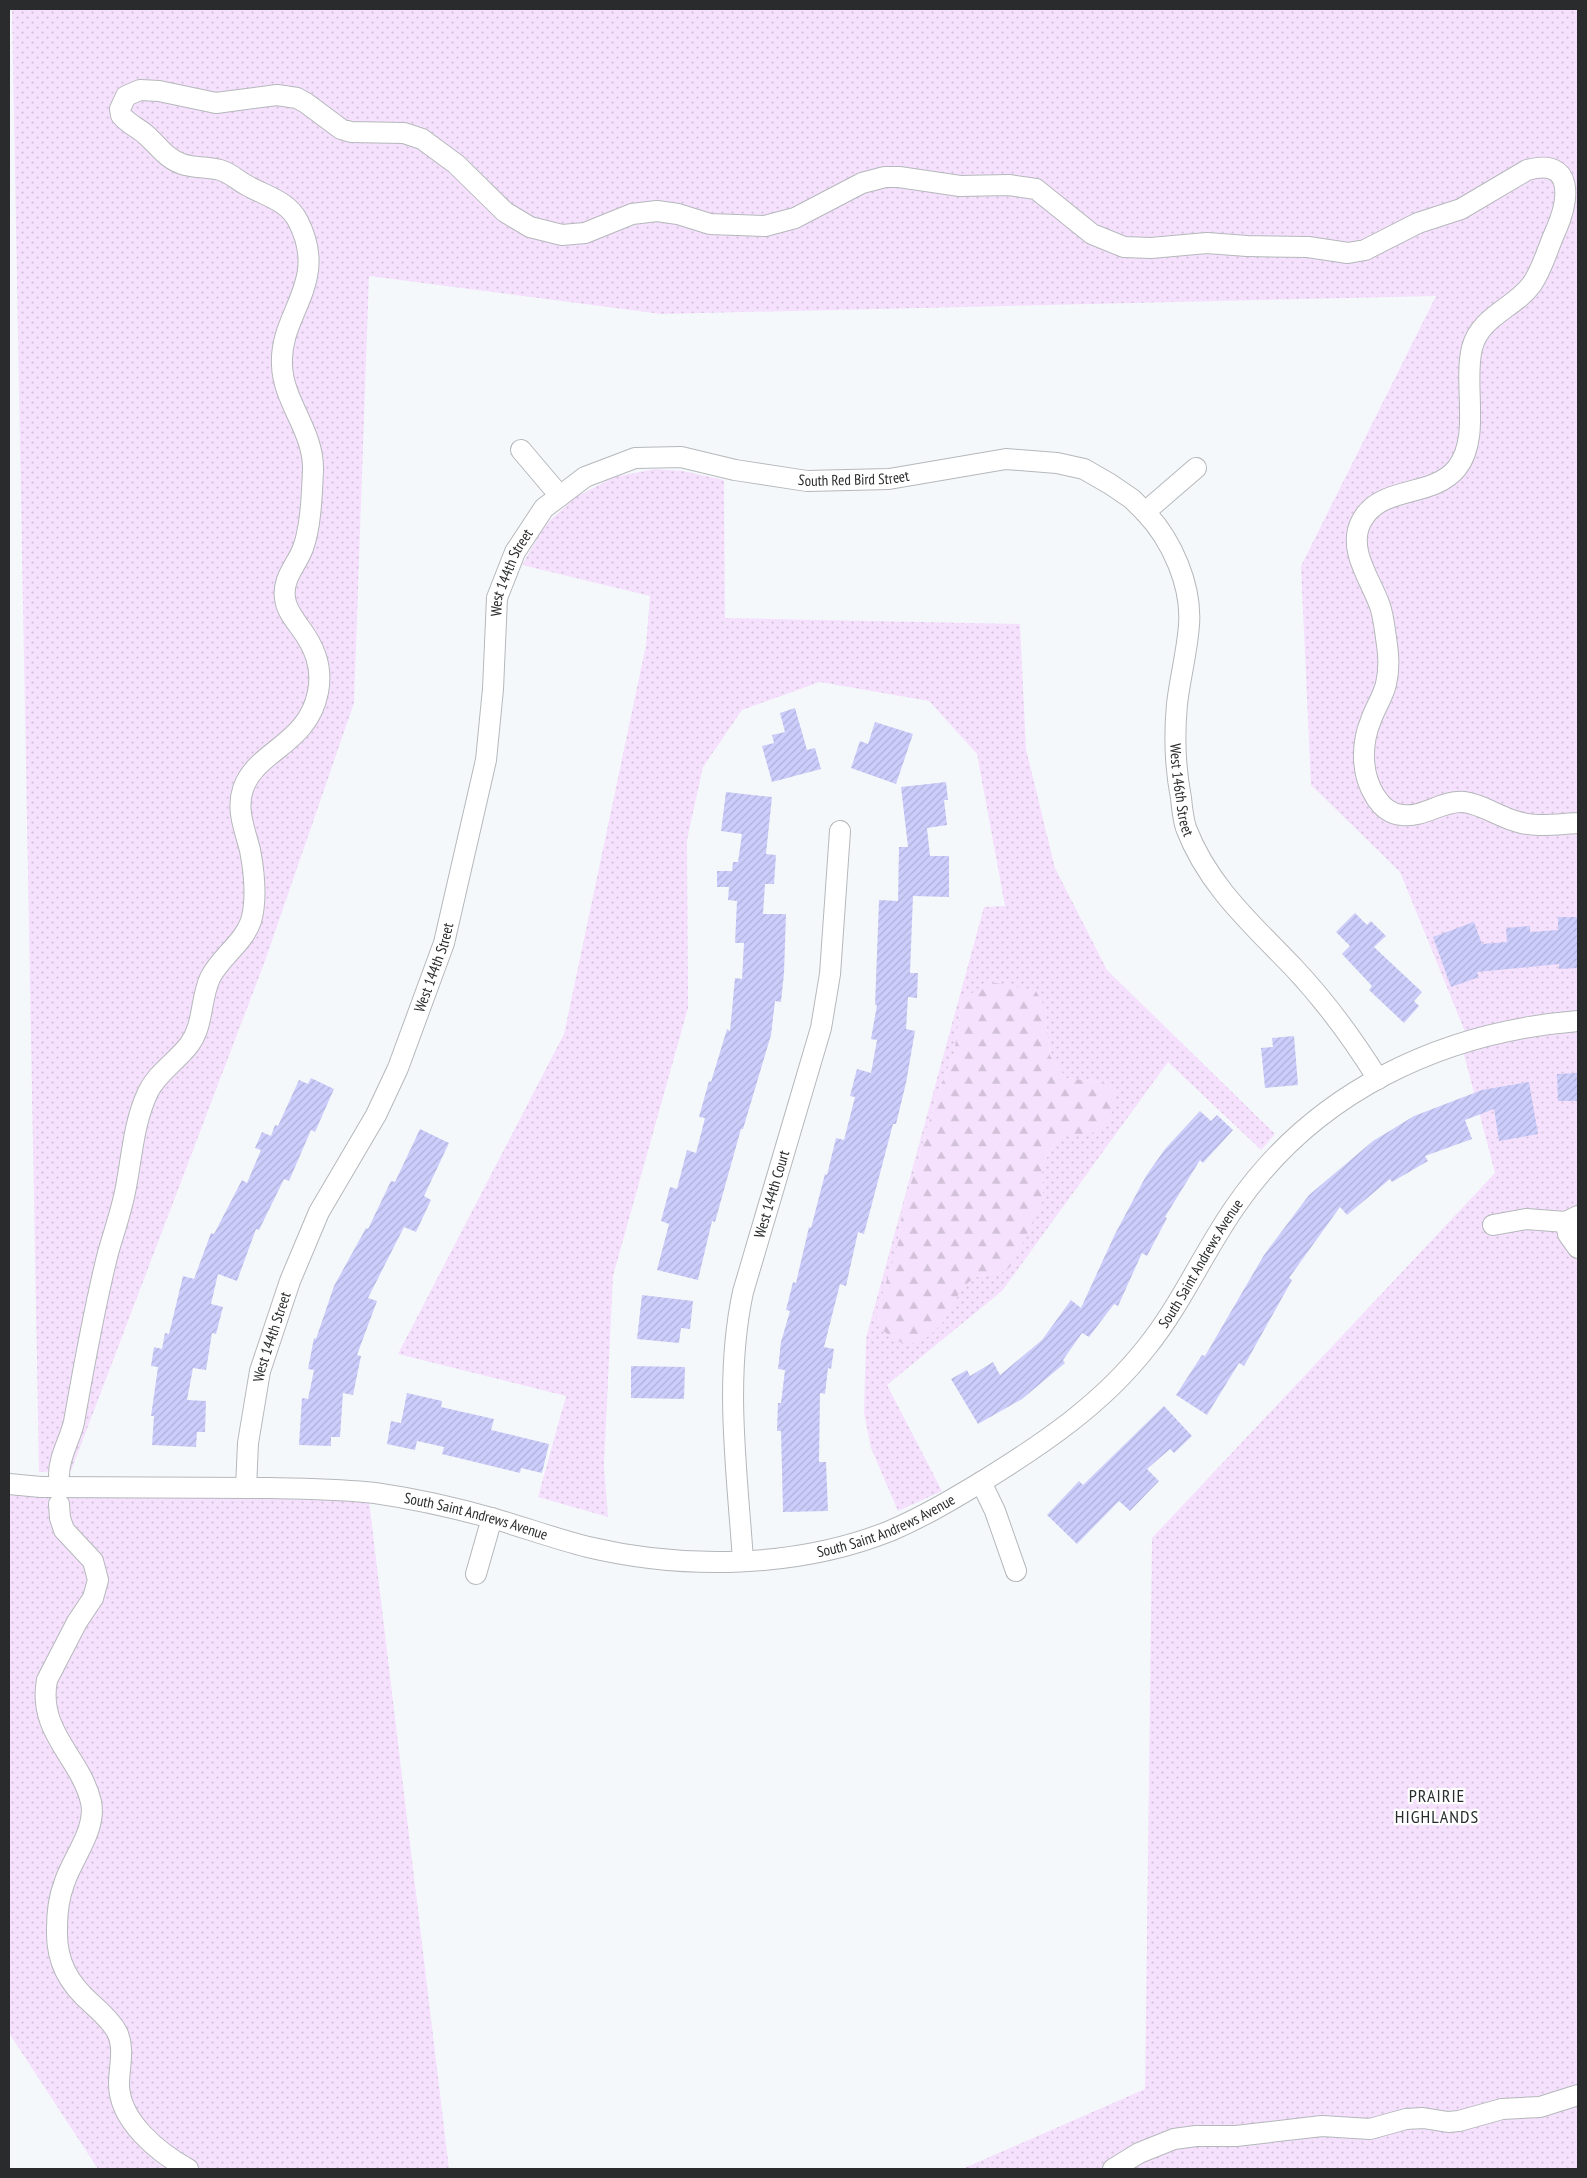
<svg xmlns="http://www.w3.org/2000/svg" width="1587" height="2178" viewBox="0 0 1587 2178" font-family="'PT Sans Narrow',sans-serif">
  <defs>
    <pattern id="grass-dots" width="8" height="8" patternUnits="userSpaceOnUse" patternTransform="scale(1.25)"><rect width="8" height="8" fill="#f5e1fd"/><path d="M2 2h.1M6 6h.1" fill="none" stroke="#d2c1d9" stroke-width="1.8" stroke-linecap="round"/></pattern>
    <pattern id="forest-firs" width="22" height="20" patternUnits="userSpaceOnUse" patternTransform="scale(1.25)"><rect width="22" height="20" fill="#f5e1fd"/><path d="M5 1l3.5 6h-7zM16 11l3.5 6h-7z" fill="#d2c1d9"/></pattern>
    <pattern id="building-hatch" width="6" height="6" patternUnits="userSpaceOnUse" patternTransform="scale(1.25)"><rect width="6" height="6" fill="#cccdfb"/><path d="M-1 1l2-2M0 6l6-6M5 7l2-2" fill="none" stroke="#afb0d7"/></pattern>
  </defs>
  <rect width="100%" height="100%" fill="#f5f8fb"/>
  <path fill="url(#grass-dots)" fill-rule="evenodd" d="M12,9H1578V2169H962L1145,2089L1152,1538L1495,1173L1461,1043L1468,1039L1400,872L1311,785L1301,566L1436,296L661,314L369,276L354,703L265,961L71,1471L39,1472Z
    M655,469L683,471L724,480L725,618L1020,624L1026,749L1055,868L1107,970L1275,1134L1261,1150L1168,1062L1002,1291L887,1385L942,1491L898,1511L871,1448L864,1413L866,1338L984,907L1005,906L977,754L929,701L820,682L742,710L703,767L687,840L688,1008L613,1276L604,1465L608,1517L538,1497L566,1396L398,1354L564,1034L646,645L650,596L522,565L545,525L576,497L614,477ZM962,999L1045,1007L1050,1056L1066,1078L1101,1082L1092,1133H1074L1059,1138L1042,1165L1043,1200L1004,1272L975,1277L962,1287L941,1325L897,1248L902,1214L924,1139L937,1096L954,1053Z
    M53,1492H368L449,2169H98L9,2033V1494Z"/>
  <path fill="url(#forest-firs)" d="M991,982L1036,991L1045,1007L1050,1056L1066,1078L1101,1082L1114,1088C1115,1106 1112,1129 1090,1133C1079,1136 1071,1134 1059,1138L1042,1165L1043,1200L1013,1264L1004,1272L975,1277L962,1288L941,1325L925,1339L908,1345L891,1338L877,1324V1311L897,1248L902,1214L911,1183L937,1096L954,1053L962,999Z"/>
  <path fill="url(#building-hatch)" d="M795,708L807,750L815,748L821,769L772,782L762,746L774,743L772,735L785,732L780,713Z
    M875,722L913,734L896,784L851,768L860,741L868,744Z
    M946,782L948,800H944L947,825L927,828L930,856H949V897L913,896L910,973H918L917,998L908,997L906,1029L915,1031L906,1083L896,1124H893L864,1234L858,1232L846,1286L840,1284L824,1347L834,1349L831,1369L828,1368L825,1394L820,1393L819,1462H826L828,1511L783,1512L781,1431H777L778,1403H781L785,1370L778,1369L781,1342L790,1311L786,1310L793,1282L796,1283L809,1227L811,1228L825,1174L827,1175L836,1138L844,1140L855,1097L850,1096L857,1069L871,1073L877,1040L871,1039L877,1005H875L879,900L898,901L899,847H908L901,787Z
    M726,792L772,797L766,854L776,855L774,884H765L763,914H786L784,973L781,1002L775,1001L771,1035L743,1129H741L715,1222L712,1221L698,1280L657,1270L669,1224L661,1221L670,1187L677,1189L687,1150L696,1153L705,1118L699,1117L709,1081L711,1082L727,1029L730,1031L735,978L742,979L744,943H735L737,901L728,900L729,887H717V871H732L733,862H738L742,834L721,831Z
    M1355,913L1367,925L1371,921L1386,936L1374,947L1422,992L1414,1001L1419,1006L1404,1023L1369,990L1372,986L1342,954L1350,946L1336,932Z
    M1558,917H1578V968L1559,969V964L1477,972L1479,977L1451,987L1433,937L1474,922L1482,944L1507,942L1506,928L1530,926V932L1558,930Z
    M1294,1036L1298,1085L1265,1088L1261,1048L1273,1047L1272,1038Z
    M1578,1073V1101H1558L1557,1074Z
    M311,1078L334,1089L315,1132L311,1130L289,1181L284,1179L259,1230L256,1229L237,1281L218,1274L211,1304L223,1307L216,1334L212,1333L206,1370L193,1368L187,1400L206,1401L205,1432H197L196,1447L152,1445L154,1416H151L158,1367L151,1366L154,1347L162,1349L165,1333L169,1334L183,1276L194,1279L211,1233L214,1234L242,1180L247,1183L261,1150L255,1148L262,1132L271,1136L275,1125L278,1126L299,1080L308,1084Z
    M1529,1082L1538,1134L1499,1141L1494,1109L1465,1120L1472,1139L1425,1156L1428,1161L1392,1182L1390,1179L1347,1215L1340,1207L1289,1278L1292,1280L1244,1366L1239,1363L1207,1415L1176,1395L1202,1355L1205,1356L1264,1255L1309,1195L1373,1141L1414,1116L1482,1090Z
    M1200,1111L1211,1121L1217,1115L1233,1130L1203,1163L1200,1160L1165,1217L1167,1218L1147,1256L1142,1253L1118,1306L1114,1304L1089,1337L1082,1333L1063,1360L1065,1363L1022,1399L978,1424L951,1379L967,1370L970,1376L993,1362L1000,1375L1042,1340L1071,1300L1081,1308L1115,1234L1146,1176L1165,1149Z
    M420,1129L449,1143L424,1196L431,1200L416,1232L404,1227L368,1298L377,1301L357,1355L361,1356L353,1395L343,1393L340,1437H331V1446L299,1445L302,1398L308,1399L314,1370L308,1369L314,1338L316,1339L334,1286L366,1228L368,1229L391,1181L395,1182Z
    M642,1295L693,1301L690,1329L681,1328L679,1343L637,1339Z
    M631,1366L685,1367L684,1399L631,1398Z
    M407,1393L442,1401L441,1407L494,1419L491,1430L549,1444L542,1473L521,1468L520,1473L442,1454L444,1447L417,1441L415,1450L387,1444L391,1421L401,1423Z
    M1164,1406L1192,1436L1174,1453L1170,1449L1147,1469L1159,1481L1130,1511L1119,1501L1077,1544L1047,1515L1079,1481L1083,1485Z"/>
  <g fill="none" stroke-linecap="round" stroke-linejoin="round">
    <defs>
      <g id="minor">
        <path id="s1" d="M1196,468L1145,512C1172,540 1192,586 1189,625C1187,652 1180,678 1177,704C1174,736 1175,767 1181,798C1182,808 1183,819 1186,828C1208,886 1252,924 1294,968C1326,1002 1353,1039 1378,1079"/>
        <path id="s2" d="M560,496L585,477L635,458L681,457L735,470L807,481L889,479L1006,459L1057,463L1084,469L1110,484L1132,499L1145,512"/>
        <path d="M1566,1222L1568,1234L1578,1248"/>
        <path d="M1493,1225L1526,1219L1566,1222L1578,1216"/>
        <path d="M59,1475C59,1456 70,1440 74,1422C84,1366 94,1308 108,1253C114,1232 121,1212 125,1192C132,1158 133,1124 148,1092C157,1073 176,1062 189,1045C204,1025 200,1000 210,978C220,957 243,944 251,921C257,900 254,871 250,850C245,830 236,810 243,789C256,750 308,745 318,692C323,666 314,646 299,626C293,618 286,609 285,598C282,578 297,565 303,548C311,527 312,492 313,470C314,431 283,402 282,365C279,313 330,283 298,221C288,201 266,196 248,186C238,181 231,173 220,170C208,167 194,168 182,164C165,158 158,145 145,134C137,127 128,124 121,115L120,109L126,96L140,90L159,91L216,103L277,95L297,98L306,103L341,129L351,132L404,133L422,139L456,164L505,212L530,227L562,235L585,233L632,214L657,211L678,214L710,224L765,226L795,218L862,183L885,177H899L960,186L1009,185L1036,189L1092,234L1124,247L1151,248L1207,243L1247,246L1308,247L1348,253L1365,250L1418,223L1461,209L1527,170C1575,157 1569,200 1556,230C1548,247 1543,268 1532,284C1515,308 1480,316 1472,348C1463,385 1481,437 1457,468C1432,499 1380,484 1361,522C1347,550 1371,580 1380,606C1384,618 1385,632 1387,645C1389,658 1389,671 1386,684C1383,697 1375,708 1371,720C1361,744 1361,774 1375,796C1381,806 1390,814 1402,815C1424,818 1442,800 1464,802C1481,804 1498,816 1515,821C1535,828 1557,824 1578,823"/>
        <path d="M981,1482L995,1511L1016,1571"/>
        <path id="s3" d="M9,1484L41,1487C117,1488 193,1487 270,1488C305,1489 340,1489 375,1493C416,1499 456,1508 495,1519C526,1528 556,1539 588,1547C685,1570 797,1568 890,1531C923,1517 953,1499 983,1481C1043,1444 1102,1404 1146,1348C1181,1305 1203,1253 1235,1207C1314,1092 1441,1032 1578,1021"/>
        <path id="s4" d="M246,1488L248,1443L260,1371L290,1281L319,1212L376,1115L398,1068L444,943L486,760L493,689L497,598L515,552L544,508L560,496L521,450"/>
        <path d="M59,1504L60,1518L64,1530L93,1561L98,1580L93,1598L77,1622L47,1680C37,1732 81,1758 91,1802C97,1830 72,1858 64,1884C59,1897 57,1914 57,1929C56,1961 68,1983 92,2004C101,2012 111,2021 117,2032C125,2048 119,2067 119,2084C119,2121 159,2153 188,2169"/>
        <path id="s5" d="M743,1560C737,1471 724,1380 743,1292L821,1028L830,974L840,831"/>
        <path d="M476,1574L492,1518"/>
        <path d="M1113,2169L1139,2153L1174,2139L1196,2136H1236L1322,2126L1370,2129L1406,2119L1423,2118L1448,2122L1459,2121L1502,2109L1540,2107L1578,2095"/>
      </g>
    </defs>
    <use href="#minor" stroke="#b5b8bb" stroke-width="22"/>
    <use href="#minor" stroke="#fff" stroke-width="20"/>
  </g>
  <g text-anchor="middle" stroke-width="4.5" stroke-linejoin="round" paint-order="stroke">
    <g font-size="15" fill="#2a2b2c" stroke="#fff">
      <text dy="5" stroke="none"><textPath href="#s2" startOffset="306">South Red Bird Street</textPath></text>
      <text dy="5" stroke="none"><textPath href="#s4" startOffset="964">West 144th Street</textPath></text>
      <text dy="5" stroke="none"><textPath href="#s1" startOffset="358">West 146th Street</textPath></text>
      <text dy="5" stroke="none"><textPath href="#s4" startOffset="559">West 144th Street</textPath></text>
      <text dy="5" stroke="none"><textPath href="#s5" startOffset="371">West 144th Court</textPath></text>
      <text dy="5" stroke="none"><textPath href="#s3" startOffset="1311">South Saint Andrews Avenue</textPath></text>
      <text dy="5" stroke="none"><textPath href="#s4" startOffset="154">West 144th Street</textPath></text>
      <text dy="5" stroke="none"><textPath href="#s3" startOffset="470">South Saint Andrews Avenue</textPath></text>
      <text dy="5" stroke="none"><textPath href="#s3" startOffset="891">South Saint Andrews Avenue</textPath></text>
    </g>
    <g font-size="18" letter-spacing="1" fill="#292c2e" stroke="#fff">
      <text x="1437" y="1802">PRAIRIE<tspan x="1437" dy="21">HIGHLANDS</tspan></text>
    </g>
  </g>
  <rect width="1587" height="2178" fill="none" stroke="#2a2b2c" stroke-width="20"/>
</svg>
